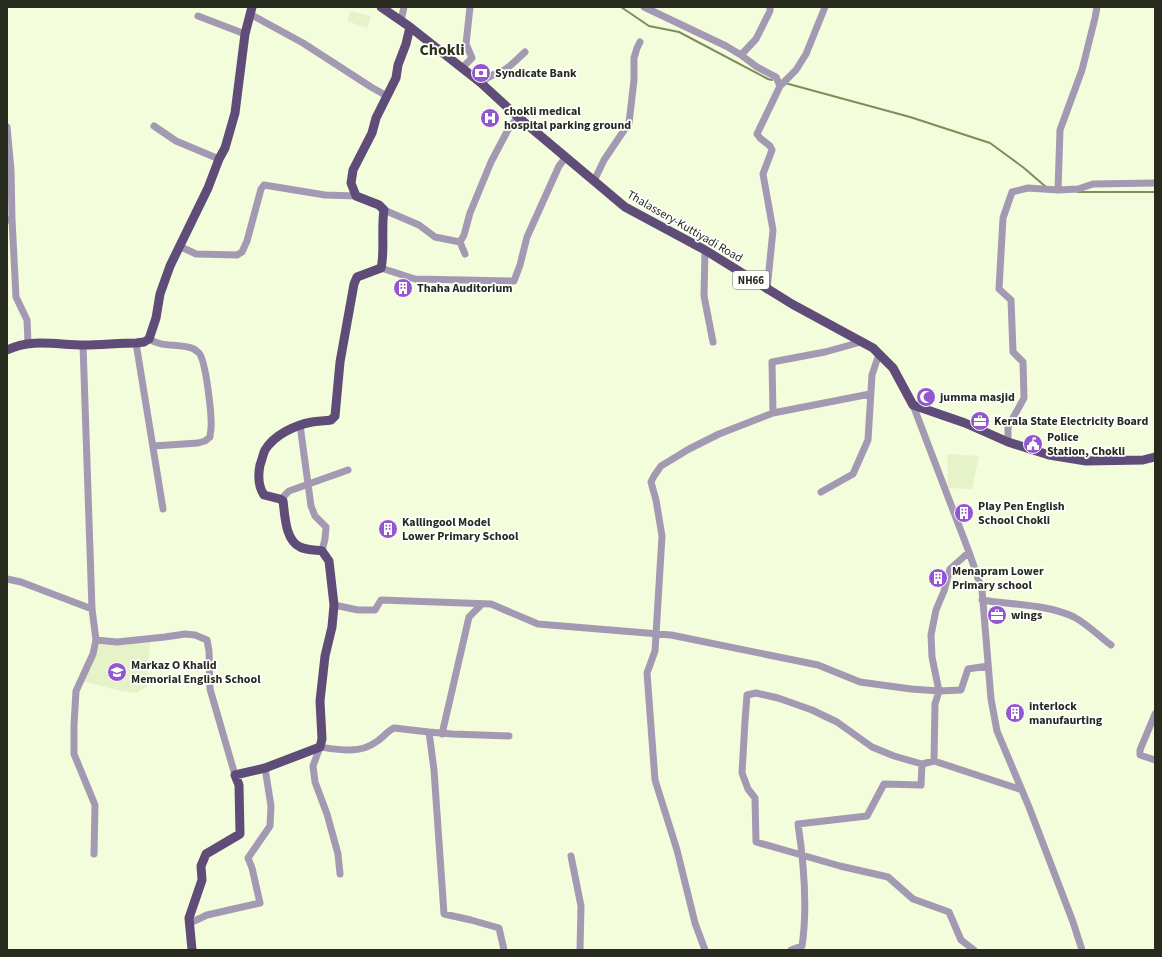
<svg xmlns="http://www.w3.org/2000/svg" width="1162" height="957" viewBox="0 0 1162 957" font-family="'Source Sans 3',sans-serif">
  <rect width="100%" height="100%" fill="#f3fddb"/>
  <path fill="#e6f2c8" d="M350,11L371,16L367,28L347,21Z
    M488,105L498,114L492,126L484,121Z
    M947,454L979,456L972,489L948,488Z
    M150,641L147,686L137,693L121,691L82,681L100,644Z"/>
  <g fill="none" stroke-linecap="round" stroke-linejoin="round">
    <path stroke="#7f8c5c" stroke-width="2" d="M621,7L649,26L679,32L768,79L772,80
      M785,83L910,117L990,143L1024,168L1046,187
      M1077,192H1155"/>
    <path stroke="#a499b3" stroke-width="7" d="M644,7L726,46L741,55L757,67L776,77L780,86L796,70L806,54L825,7
      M250,14L303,43L371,87L387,96
      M198,16L245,34
      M401,21L404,7
      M741,55L756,39L770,11V7
      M462,68L472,58L466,44L470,7
      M481,83C489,75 491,76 500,72C510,68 517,59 525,52
      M154,126L176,141L219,159
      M7,127L11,170L12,219
      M594,181L604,160L629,123L634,80V58L637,48L640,42
      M1058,190L1060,130L1082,70L1095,18L1097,7
      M384,210L419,225L435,237L460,242L464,235L470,213L491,162L509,128L518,117
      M7,220L12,219L16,297L27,320L28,343
      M460,242L465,254
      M179,246L196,254L237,255L242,252L247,241L261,189L264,185L325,195L356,196
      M705,250L704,296L713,342
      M381,268L415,279L514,281L520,265L527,237L559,166L566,157
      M767,290L773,230L763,174L772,150L770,146L760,138L757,134L780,86
      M149,339C163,348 179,343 194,349C195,350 198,352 199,353C206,361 212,416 211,428C211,431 210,434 210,437L205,441L198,443L154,446
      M136,343L163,509
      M83,345L92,609L96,640L93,654L76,691L74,725V754L95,805L94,854
      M913,405L969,552L982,590L991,699L997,731L1029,807L1073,922L1082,950
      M773,413L772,362L825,352L861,342
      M300,425L311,506L315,516L326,527L325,539L322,551
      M1008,442V427L1024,398L1023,362L1013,352L1011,300L999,289L1003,218L1012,192L1028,188L1058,190L1078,189L1093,184L1155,183
      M821,492L853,474L868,440L872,375L879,354
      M283,501L284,496L289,491L348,470
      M7,579L21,582L92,609
      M982,600C1011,605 1047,604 1074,617C1087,624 1099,636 1111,645
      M334,605L358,610H375L381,600L491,604L538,624L671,635L818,665L860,682L911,689L939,691L961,690L968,669L988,666
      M96,640L117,642L165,637L185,634L195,635L207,640L209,651L210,689L235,775
      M1155,714L1140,750V755L1155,760
      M429,732L452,734L509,736
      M442,734L469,617L482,604
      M934,761L935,704L939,691L932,657L931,635L936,610L944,591L950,569L969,552
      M571,856L581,906L580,950
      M340,874L338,854L327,814L315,782L313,766L320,747C339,750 360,754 376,742C383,738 387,731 394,728L429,732L434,770L444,914L471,920L499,928L504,950
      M190,923L207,915L260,903L252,868L248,858L270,826L271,806L265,768
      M705,950L695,923L677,850L655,780L647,673L655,651L662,536L656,500L651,482L654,476L661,466L689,449L719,434L773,413L870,394
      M791,950L802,946C808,906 804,864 798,824L867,816L884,784L921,785L922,764
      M974,950L961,940L949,912L913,899L888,877L840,866L756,842L755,798L748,789L742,773L745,721L747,695L756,693L778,698L812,710L837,722L872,747L894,756L922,764L934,761L1022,790"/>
    <path stroke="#604c78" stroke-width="9" d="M381,7L410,27L481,83L518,117L625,207L705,250L792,304L873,348L893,368L913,405L965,423L1008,442L1049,455L1086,461L1143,460L1155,457
      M7,350C32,338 57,345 84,345C101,345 119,343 136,343L144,342L149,339L156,318L160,294L170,266L208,188L219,159L225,148L235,113L245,34L252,7
      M192,950L189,918L202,880L201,866L206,854L240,834L239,785L235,775L265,768L320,747L322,739L320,701L325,656L332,627L334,605L329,561L322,551C315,550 307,550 300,547C285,540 285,515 283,501L280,499L264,495C258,486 258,475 260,465C262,460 263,454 265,450C274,435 295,425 312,422C318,421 325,421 331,420L335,416L340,362L354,284L357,277L381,268C385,253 381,228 384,210L379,205L356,196L351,183L353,170L372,133L376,118L396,78L398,65L406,44L410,27"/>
  </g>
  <defs>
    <symbol id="bank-disc" viewBox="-11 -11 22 22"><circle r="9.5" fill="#9257ce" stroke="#fff"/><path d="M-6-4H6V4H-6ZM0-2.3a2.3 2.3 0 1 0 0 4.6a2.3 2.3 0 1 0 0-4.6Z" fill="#fff"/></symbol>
    <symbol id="hospital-disc" viewBox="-11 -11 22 22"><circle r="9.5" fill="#9257ce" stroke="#fff"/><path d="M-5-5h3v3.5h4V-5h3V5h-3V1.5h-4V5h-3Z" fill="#fff"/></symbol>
    <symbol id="building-disc" viewBox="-11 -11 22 22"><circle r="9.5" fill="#9257ce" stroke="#fff"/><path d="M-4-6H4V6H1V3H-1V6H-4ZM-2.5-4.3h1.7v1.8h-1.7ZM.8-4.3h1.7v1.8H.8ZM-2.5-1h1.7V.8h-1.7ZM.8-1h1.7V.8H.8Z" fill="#fff"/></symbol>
    <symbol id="mosque-disc" viewBox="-11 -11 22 22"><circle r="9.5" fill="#9257ce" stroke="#fff"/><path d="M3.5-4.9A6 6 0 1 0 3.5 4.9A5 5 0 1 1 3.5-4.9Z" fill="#fff"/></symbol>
    <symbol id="office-disc" viewBox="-11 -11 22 22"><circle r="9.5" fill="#9257ce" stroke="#fff"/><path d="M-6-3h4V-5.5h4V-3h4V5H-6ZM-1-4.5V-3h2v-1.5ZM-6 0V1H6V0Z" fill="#fff"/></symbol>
    <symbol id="civic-disc" viewBox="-11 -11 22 22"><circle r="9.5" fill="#9257ce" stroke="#fff"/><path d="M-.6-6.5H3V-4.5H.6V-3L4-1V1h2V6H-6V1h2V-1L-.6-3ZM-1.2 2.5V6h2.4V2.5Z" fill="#fff"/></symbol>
    <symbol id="school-disc" viewBox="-11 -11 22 22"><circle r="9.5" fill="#9257ce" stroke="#fff"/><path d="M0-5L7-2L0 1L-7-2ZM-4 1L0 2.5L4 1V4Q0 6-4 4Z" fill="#fff"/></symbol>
  </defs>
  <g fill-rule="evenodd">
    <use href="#bank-disc" x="470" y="62" width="22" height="22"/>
    <use href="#hospital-disc" x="479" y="107" width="22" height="22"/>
    <use href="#building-disc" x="392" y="277" width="22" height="22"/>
    <use href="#mosque-disc" x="915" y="386" width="22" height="22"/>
    <use href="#office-disc" x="969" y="410" width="22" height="22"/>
    <use href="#civic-disc" x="1022" y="433" width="22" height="22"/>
    <use href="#building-disc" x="953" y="502" width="22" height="22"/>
    <use href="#building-disc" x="377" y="518" width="22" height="22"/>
    <use href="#building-disc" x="927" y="567" width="22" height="22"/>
    <use href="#office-disc" x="986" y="604" width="22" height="22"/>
    <use href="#school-disc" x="106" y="661" width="22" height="22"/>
    <use href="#building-disc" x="1004" y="702" width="22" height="22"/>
  </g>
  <g text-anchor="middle" stroke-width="3.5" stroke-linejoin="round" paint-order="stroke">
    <rect fill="#fff" stroke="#686b62" stroke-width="1" x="733" y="271" width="36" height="18" rx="3"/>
    <g font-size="11" font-weight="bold" fill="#272b1e">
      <text x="751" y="284">NH66</text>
    </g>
    <g font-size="12" font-weight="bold" fill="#272b1e" stroke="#fff" text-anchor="start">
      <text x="495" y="77">Syndicate Bank</text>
      <text x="504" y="115">chokli medical<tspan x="504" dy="14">hospital parking ground</tspan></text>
      <text x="417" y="292">Thaha Auditorium</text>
      <text x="940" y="401">jumma masjid</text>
      <text x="994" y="425">Kerala State Electricity Board</text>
      <text x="1047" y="441">Police<tspan x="1047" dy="14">Station, Chokli</tspan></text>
      <text x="978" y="510">Play Pen English<tspan x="978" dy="14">School Chokli</tspan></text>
      <text x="402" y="526">Kallingool Model<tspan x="402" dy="14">Lower Primary School</tspan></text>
      <text x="952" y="575">Menapram Lower<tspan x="952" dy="14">Primary school</tspan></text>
      <text x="1011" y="619">wings</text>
      <text x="131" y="669">Markaz O Khalid<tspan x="131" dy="14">Memorial English School</tspan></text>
      <text x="1029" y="710">interlock<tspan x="1029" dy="14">manufaurting</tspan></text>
    </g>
    <g font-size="12" fill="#272b1e" stroke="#fff">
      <text transform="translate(685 226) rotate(30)" y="4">Thalassery-Kuttiyadi Road</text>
    </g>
    <g font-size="16" font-weight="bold" fill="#2c3317" stroke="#fff">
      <text x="442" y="55">Chokli</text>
    </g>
  </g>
  <rect width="1162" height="957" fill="none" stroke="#272b1e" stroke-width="16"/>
</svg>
